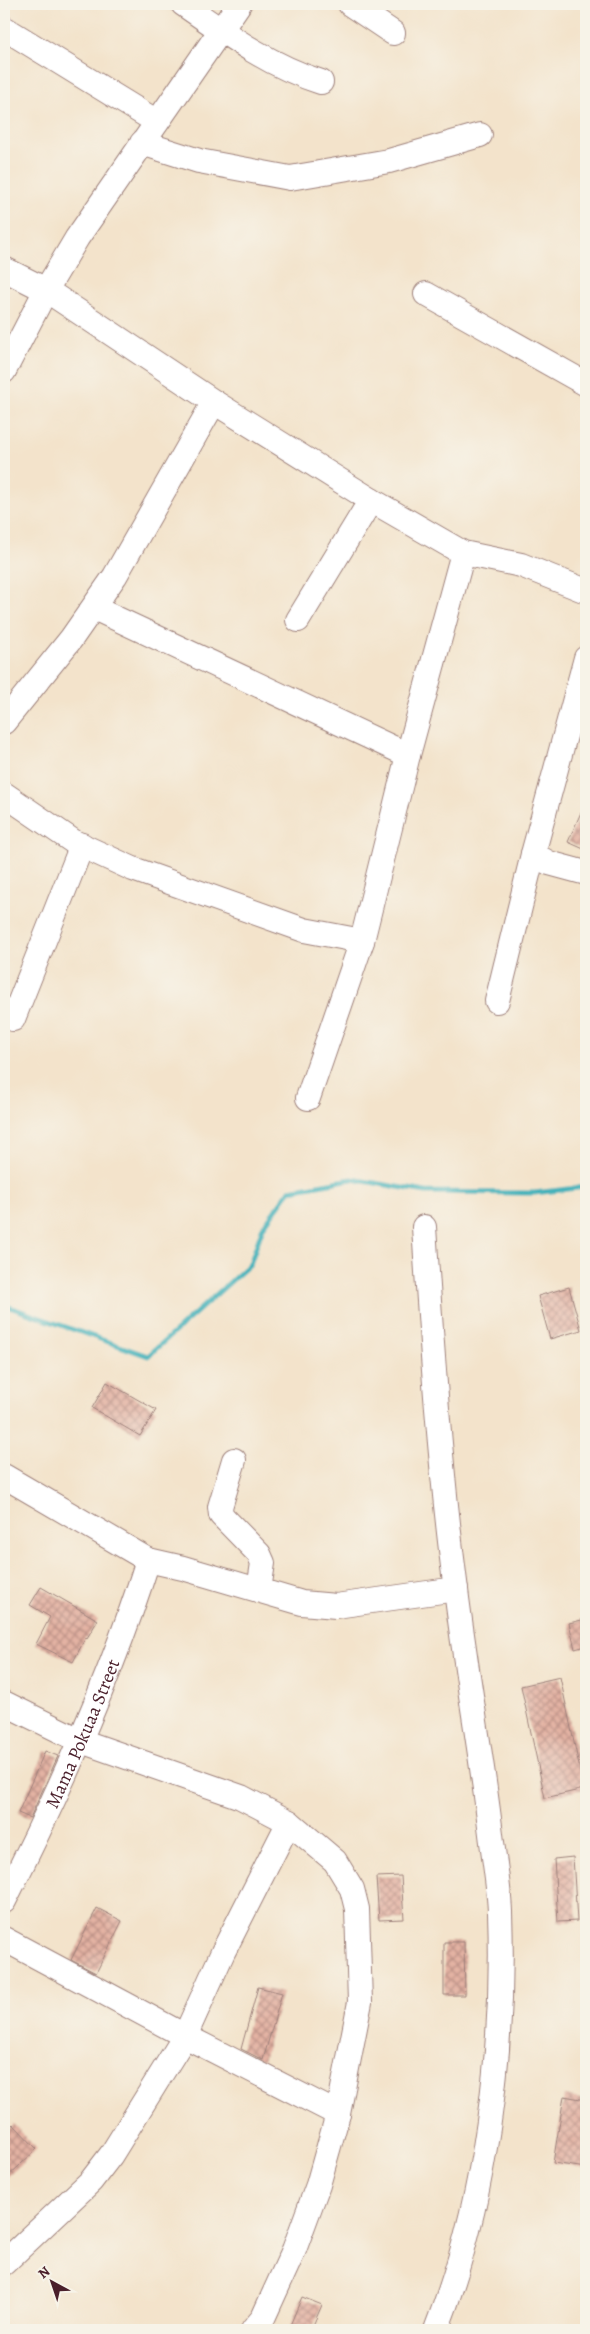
<svg xmlns="http://www.w3.org/2000/svg" width="590" height="2334" viewBox="0 0 590 2334" font-family="Alegreya,serif">
  <defs>
    <pattern id="building-cross-hatch" width="8" height="8" patternUnits="userSpaceOnUse" patternTransform="scale(1.25)"><rect width="8" height="8" fill="#e3b2a3"/><path d="M0 0l8 8M0 8l8-8" fill="none" stroke="#ba9085"/></pattern>
  </defs>
  <rect width="100%" height="100%" fill="#f7f3e8"/>
  <filter id="ink" filterUnits="userSpaceOnUse"><feTurbulence type="fractalNoise" baseFrequency=".02" numOctaves="2"/><feDisplacementMap in="SourceGraphic" scale="10" xChannelSelector="R" yChannelSelector="G"/><feConvolveMatrix kernelMatrix="1 2 1 2 8 2 1 2 1" color-interpolation-filters="sRGB"/></filter>
  <filter id="wash" filterUnits="userSpaceOnUse"><feTurbulence type="fractalNoise" baseFrequency=".0096" numOctaves="4" result="noise"/><feDisplacementMap in="SourceGraphic" scale="20" xChannelSelector="R" yChannelSelector="G"/><feGaussianBlur stdDeviation="1.12" result="paint"/><feColorMatrix in="noise" values="0 0 0 0 0 0 0 0 0 0 0 0 0 0 0 0 0 1.4 0 .05"/><feComposite in="paint" operator="in"/></filter>
  <g filter="url(#wash)">
    <rect width="100%" height="100%" fill="#f3e3cb"/>
    <g fill="none" stroke-linecap="round" stroke-linejoin="round">
      <path stroke="#40b0b9" stroke-width="5" d="M4,1305L148,1356L250,1264L263,1227L290,1190L352,1179L426,1192L534,1193L586,1187"/>
    </g>
    <g id="blocks">
      <path fill="url(#building-cross-hatch)" d="M586,801V850L568,842Z
        M569,1287L581,1330L550,1339L538,1296Z
        M107,1382L156,1410L140,1436L92,1408Z
        M41,1587L98,1620L87,1638L86,1637L73,1662L36,1644L50,1617L30,1605Z
        M586,1619V1646L575,1649L569,1623Z
        M560,1677L584,1789L545,1798L521,1686Z
        M45,1751L58,1756L30,1818L18,1813Z
        M573,1857L577,1921L558,1922L554,1859Z
        M401,1876L404,1919L379,1920L376,1877Z
        M97,1908L122,1921L96,1973L71,1960Z
        M444,1942H464L465,1995H444Z
        M258,1987L282,1993L263,2060L241,2049Z
        M564,2096L586,2100V2168L553,2163Z
        M13,2124L37,2149L4,2180V2133Z
        M302,2297L322,2305L311,2330H288Z"/>
    </g>
  </g>
  <g filter="url(#ink)">
    <use href="#blocks" fill-opacity="0" stroke="#9e817b" stroke-width="1"/>
    <g fill="none" stroke-linecap="round" stroke-linejoin="round">
      <defs>
        <g id="minor">
          <path d="M183,4C226,34 270,66 321,82"/>
          <path d="M350,4L393,33"/>
          <path d="M4,28L157,122"/>
          <path d="M142,143L199,161L290,178L389,161L480,135"/>
          <path d="M4,269L46,290L214,402L371,500L463,553L521,565L586,591"/>
          <path d="M426,294L586,384"/>
          <path d="M4,371L46,290L77,238L239,4"/>
          <path d="M94,608L408,755"/>
          <path d="M298,620L371,500"/>
          <path d="M586,658L533,854L549,863L586,873"/>
          <path d="M4,722L71,639L115,576L214,402"/>
          <path d="M4,794L74,842L133,869L304,930L362,941"/>
          <path d="M497,1001L533,854"/>
          <path d="M13,1019L82,845"/>
          <path d="M308,1098L362,941L408,755L463,553"/>
          <path d="M424,1227C432,1348 440,1469 456,1590C466,1671 481,1752 491,1834C494,1860 499,1886 500,1912C505,2048 486,2202 436,2330"/>
          <path d="M234,1460L220,1507L221,1515L259,1554L263,1563L259,1590"/>
          <path d="M4,1476L148,1560L183,1568L302,1603L336,1606L456,1589"/>
          <path d="M4,1703L81,1741L241,1797L289,1822L335,1861L352,1889L357,1909L360,2002L338,2114L318,2185L294,2250L263,2318L253,2330"/>
          <path id="s1" d="M4,1901C60,1791 111,1678 148,1560"/>
          <path d="M4,1939L185,2036L338,2114"/>
          <path d="M4,2263L91,2181L111,2155L185,2036L223,1952L289,1822"/>
        </g>
      </defs>
      <use href="#minor" stroke="#9e817b" stroke-width="26"/>
      <use href="#minor" stroke="#fff" stroke-width="24"/>
    </g>
  </g>
  <g text-anchor="middle" stroke-width="4.5" stroke-linejoin="round" paint-order="stroke">
    <g font-size="19" fill="#4a1f2b" stroke="#f7f3e8">
      <text dy="7" stroke="none"><textPath href="#s1" startOffset="185">Mama Pokuaa Street</textPath></text>
    </g>
  </g>
  <rect width="590" height="2334" fill="none" stroke="#f7f3e8" stroke-width="20"/>
  <g transform="translate(52 2282) rotate(320)" stroke="#f7f3e8" stroke-width="4" paint-order="stroke">
  <path d="M0-4L9 19L0 12L-9 19Z" fill="#4a1f2b"/>
  <text y="-8" font-size="14" font-weight="bold" text-anchor="middle" fill="#4a1f2b">N</text>
  </g>
</svg>
